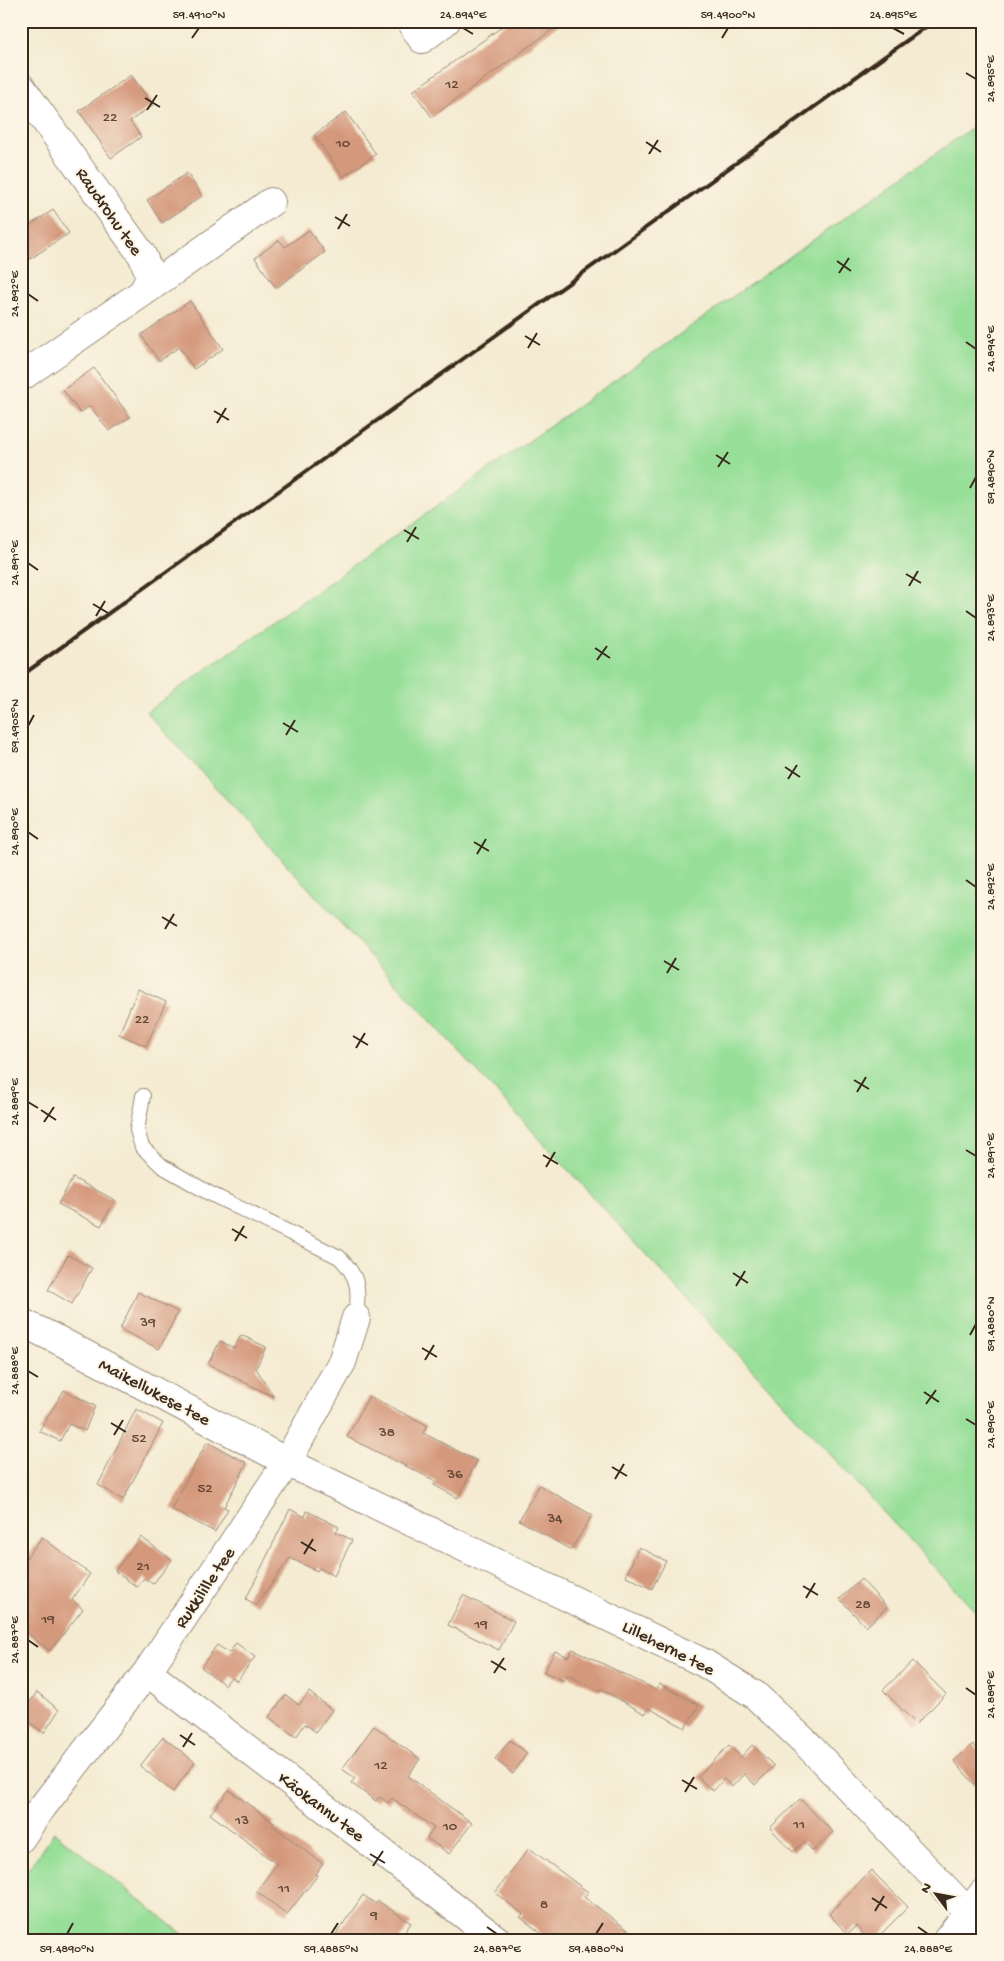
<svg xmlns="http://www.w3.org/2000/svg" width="1004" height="1961" viewBox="0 0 1004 1961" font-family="'Gochi Hand',sans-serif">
  <rect width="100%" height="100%" fill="#fcf5e5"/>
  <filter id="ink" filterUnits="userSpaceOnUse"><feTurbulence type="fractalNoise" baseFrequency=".02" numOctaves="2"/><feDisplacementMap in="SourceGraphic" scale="10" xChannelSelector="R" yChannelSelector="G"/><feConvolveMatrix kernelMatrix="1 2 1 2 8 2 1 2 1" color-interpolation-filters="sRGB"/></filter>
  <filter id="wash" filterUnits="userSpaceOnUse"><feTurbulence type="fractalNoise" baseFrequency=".0096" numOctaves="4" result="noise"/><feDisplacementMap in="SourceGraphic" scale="20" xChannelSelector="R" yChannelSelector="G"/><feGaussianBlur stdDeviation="1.12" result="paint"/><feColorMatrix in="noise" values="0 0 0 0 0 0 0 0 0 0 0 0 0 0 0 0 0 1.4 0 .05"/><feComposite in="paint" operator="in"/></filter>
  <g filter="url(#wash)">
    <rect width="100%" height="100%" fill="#f4ebd2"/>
    <path fill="#97df99" stroke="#69845c" d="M983,120V1620L146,712Z
      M54,1832L189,1939L188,1940H21V1880Z"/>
    <g id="blocks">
      <path fill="#d4987c" d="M510,21H564L432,117L413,91Z
        M131,75L153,105L130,121L141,137L111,158L79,111Z
        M346,112L376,154L343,177L314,135Z
        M187,173L202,196L162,223L147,200Z
        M53,210L69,233L21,265V231Z
        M309,230L325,252L276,288L255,258L279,240L285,247Z
        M190,301L223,349L194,369L179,347L159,361L141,335Z
        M94,368L130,417L109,431L90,406L80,413L63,390Z
        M138,989L166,1002L146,1046L119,1034Z
        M73,1178L115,1200L101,1226L58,1204Z
        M68,1255L92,1268L72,1304L48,1290Z
        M138,1292L178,1312L159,1349L120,1329Z
        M241,1335L266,1347L256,1368L274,1397L208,1364L220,1341L234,1348Z
        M64,1390L95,1406L85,1431L69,1424L60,1441L39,1431Z
        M369,1396L427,1425L423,1433L477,1461L458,1498L434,1485L436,1481L347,1437Z
        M136,1409L163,1423L123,1500L98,1485Z
        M207,1442L247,1463L224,1507L228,1509L215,1532L171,1509Z
        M539,1485L592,1515L571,1550L519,1520Z
        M290,1509L305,1517L307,1511L339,1527L336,1532L352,1540L334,1576L319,1568L317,1571L290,1558L256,1605L246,1599Z
        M42,1537L90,1574L72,1600L83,1609L50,1651L21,1628V1565Z
        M141,1537L172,1560L153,1584L144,1578L137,1587L115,1571Z
        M639,1547L666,1561L652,1589L626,1576Z
        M861,1579L887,1607L866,1627L840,1599Z
        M463,1595L514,1621L499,1650L448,1625Z
        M236,1643L255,1657L237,1681L231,1677L225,1685L201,1667L217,1645L229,1653Z
        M573,1649L656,1690L660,1684L699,1705L685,1728L649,1708L645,1714L601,1689L600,1691L567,1675L565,1681L544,1672L555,1651L568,1657Z
        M913,1661L946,1694L916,1724L883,1690Z
        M37,1692L59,1710L44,1733L21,1716Z
        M309,1692L332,1710L316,1732L305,1724L296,1737L269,1717L286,1695L299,1705Z
        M374,1726L420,1759L408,1776L472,1823L449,1854L427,1838L434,1828L392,1798L388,1803L380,1797L376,1801L351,1783L355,1778L342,1769Z
        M163,1737L195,1762L173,1792L140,1766Z
        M510,1740L527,1753L513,1774L495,1759Z
        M973,1744L983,1755V1794L954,1761Z
        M729,1745L741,1757L752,1745L774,1766L755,1785L744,1774L732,1787L724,1779L713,1791L698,1777Z
        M229,1790L274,1823L272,1825L323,1864L316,1874L318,1875L287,1914L256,1891L277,1864L210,1814Z
        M800,1799L833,1832L813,1851L804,1842L793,1852L770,1828Z
        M529,1848L588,1892L584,1897L641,1940H550L520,1917L523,1914L495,1893Z
        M871,1870L908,1907L875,1940H869L856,1926L847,1934L829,1914Z
        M363,1895L376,1904L378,1901L411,1923L399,1940H332Z"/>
    </g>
  </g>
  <g filter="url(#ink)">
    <use href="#blocks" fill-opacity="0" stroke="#988a78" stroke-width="1"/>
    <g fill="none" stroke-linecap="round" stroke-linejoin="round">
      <defs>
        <path id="service" d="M143,1096L137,1130L142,1147L162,1166L209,1193L339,1257C360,1277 359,1291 356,1318"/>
        <path id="minor" d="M410,21L422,39L446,21
          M21,87L142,255C149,272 153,276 142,293L21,377
          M142,293L271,202
          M21,1322L60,1341L287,1462L704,1663L755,1695L805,1742L983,1928
          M147,1672L497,1940
          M21,1838L37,1814L147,1672L287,1462L342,1362L356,1318
          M947,1940L983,1893"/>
      </defs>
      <use href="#service" stroke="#988a78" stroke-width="16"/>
      <use href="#minor" stroke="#988a78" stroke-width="30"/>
      <use href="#service" stroke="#fff" stroke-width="14"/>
      <use href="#minor" stroke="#fff" stroke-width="28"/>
      <path stroke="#3b2a1e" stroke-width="4" d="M21,676L934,21"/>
    </g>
  </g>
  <path fill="none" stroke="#3b2a1e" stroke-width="2" d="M463,28L473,34M893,28L904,34M192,38L199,28M722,38L728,28M966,73L976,79M145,98L160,107M147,110L157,95M646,142L661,152M649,154L658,140M335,217L350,226M338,229L347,214M837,261L851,271M839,273L849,258M28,294L38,301M525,336L540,345M966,342L976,349M528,348L537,333M214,411L229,420M217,423L226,408M716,455L730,464M718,467L728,452M970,488L976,477M404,530L419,539M407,542L416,527M28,563L38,570M906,574L921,583M909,586L918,571M93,604L108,613M966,611L976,618M96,616L105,601M595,648L610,658M597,660L607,646M283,723L298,732M28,726L34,715M286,735L295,720M785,767L800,777M788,779L797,765M28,832L38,839M474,842L489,851M477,854L486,839M966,880L976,887M162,917L177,926M165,929L174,914M664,961L679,970M667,973L676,958M353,1036L368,1045M356,1048L365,1033M854,1080L869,1089M857,1092L866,1077M28,1102L38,1108M41,1110L56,1120M44,1122L54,1107M966,1150L976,1156M543,1155L558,1164M546,1167L555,1152M232,1229L247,1238M235,1241L244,1226M733,1273L748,1283M736,1286L745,1271M970,1335L976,1324M422,1348L437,1357M425,1360L434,1345M28,1371L38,1377M924,1392L939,1402M926,1404L936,1390M966,1419L976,1425M111,1423L126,1432M114,1435L123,1420M612,1467L627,1476M615,1479L624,1464M301,1542L316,1551M304,1554L313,1539M803,1586L818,1595M806,1598L815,1583M28,1640L38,1647M491,1661L506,1670M494,1673L504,1658M966,1688L976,1695M180,1735L195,1745M183,1747L192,1733M682,1780L697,1789M685,1792L694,1777M370,1854L385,1863M373,1866L383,1851M872,1898L887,1908M875,1911L884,1896M487,1927L497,1934M918,1927L928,1934M67,1934L73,1923M331,1934L338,1923M596,1934L603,1923"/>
  <g text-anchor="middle" stroke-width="4" stroke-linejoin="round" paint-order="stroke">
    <g font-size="15" fill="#614636">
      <text x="452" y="88">12</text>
      <text x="110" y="121">22</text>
      <text x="343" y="147">10</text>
      <text x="142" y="1023">22</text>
      <text x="148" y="1326">39</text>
      <text x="387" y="1436">38</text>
      <text x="139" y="1442">52</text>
      <text x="455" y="1478">36</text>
      <text x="205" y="1492">52</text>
      <text x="555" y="1522">34</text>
      <text x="143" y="1570">21</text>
      <text x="863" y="1608">28</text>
      <text x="48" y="1623">19</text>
      <text x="481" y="1628">19</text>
      <text x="381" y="1769">12</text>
      <text x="242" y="1824">13</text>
      <text x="799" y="1828">11</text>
      <text x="450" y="1830">10</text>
      <text x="284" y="1892">11</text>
      <text x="544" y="1908">8</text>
      <text x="374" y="1919">9</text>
    </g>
    <g font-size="18" fill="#3b2a1e" stroke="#fcf5e5">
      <text transform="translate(110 211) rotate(55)" y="6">Raudrohu tee</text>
      <text transform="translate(155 1391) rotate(28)" y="6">Maikellukese tee</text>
      <text transform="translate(204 1587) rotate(-56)" y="6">Rukkilille tee</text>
      <text transform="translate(669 1647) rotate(27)" y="6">Lilleherne tee</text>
      <text transform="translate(322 1806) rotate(37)" y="6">Käokannu tee</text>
    </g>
  </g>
  <rect width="1004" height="1961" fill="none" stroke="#fcf5e5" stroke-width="55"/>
  <g transform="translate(936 1894) rotate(302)" stroke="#fcf5e5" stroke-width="4" paint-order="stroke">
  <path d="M0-4L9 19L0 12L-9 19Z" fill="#3b2a1e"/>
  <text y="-8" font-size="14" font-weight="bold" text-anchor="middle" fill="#3b2a1e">N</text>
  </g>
  <rect x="28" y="28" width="948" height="1906" fill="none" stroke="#3b2a1e" stroke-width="2"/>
  <g font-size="12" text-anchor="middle" fill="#3b2a1e">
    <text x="199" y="18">59.4910°N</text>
    <text x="463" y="18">24.894°E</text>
    <text x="728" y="18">59.4900°N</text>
    <text x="893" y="18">24.895°E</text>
    <text transform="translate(990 79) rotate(-90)" y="4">24.895°E</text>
    <text transform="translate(14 294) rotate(-90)" y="4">24.892°E</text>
    <text transform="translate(990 349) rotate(-90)" y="4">24.894°E</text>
    <text transform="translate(990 477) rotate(-90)" y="4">59.4890°N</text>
    <text transform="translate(14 563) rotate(-90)" y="4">24.891°E</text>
    <text transform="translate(990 618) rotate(-90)" y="4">24.893°E</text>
    <text transform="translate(14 726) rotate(-90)" y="4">59.4905°N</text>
    <text transform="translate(14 832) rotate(-90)" y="4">24.890°E</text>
    <text transform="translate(990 887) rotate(-90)" y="4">24.892°E</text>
    <text transform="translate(14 1102) rotate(-90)" y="4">24.889°E</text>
    <text transform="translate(990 1156) rotate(-90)" y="4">24.891°E</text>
    <text transform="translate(990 1324) rotate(-90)" y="4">59.4880°N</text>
    <text transform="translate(14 1371) rotate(-90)" y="4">24.888°E</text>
    <text transform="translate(990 1425) rotate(-90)" y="4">24.890°E</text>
    <text transform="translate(14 1640) rotate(-90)" y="4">24.887°E</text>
    <text transform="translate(990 1695) rotate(-90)" y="4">24.889°E</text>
    <text x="67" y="1952">59.4890°N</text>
    <text x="331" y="1952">59.4885°N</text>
    <text x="497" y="1952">24.887°E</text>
    <text x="596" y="1952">59.4880°N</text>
    <text x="928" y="1952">24.888°E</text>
  </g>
</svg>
